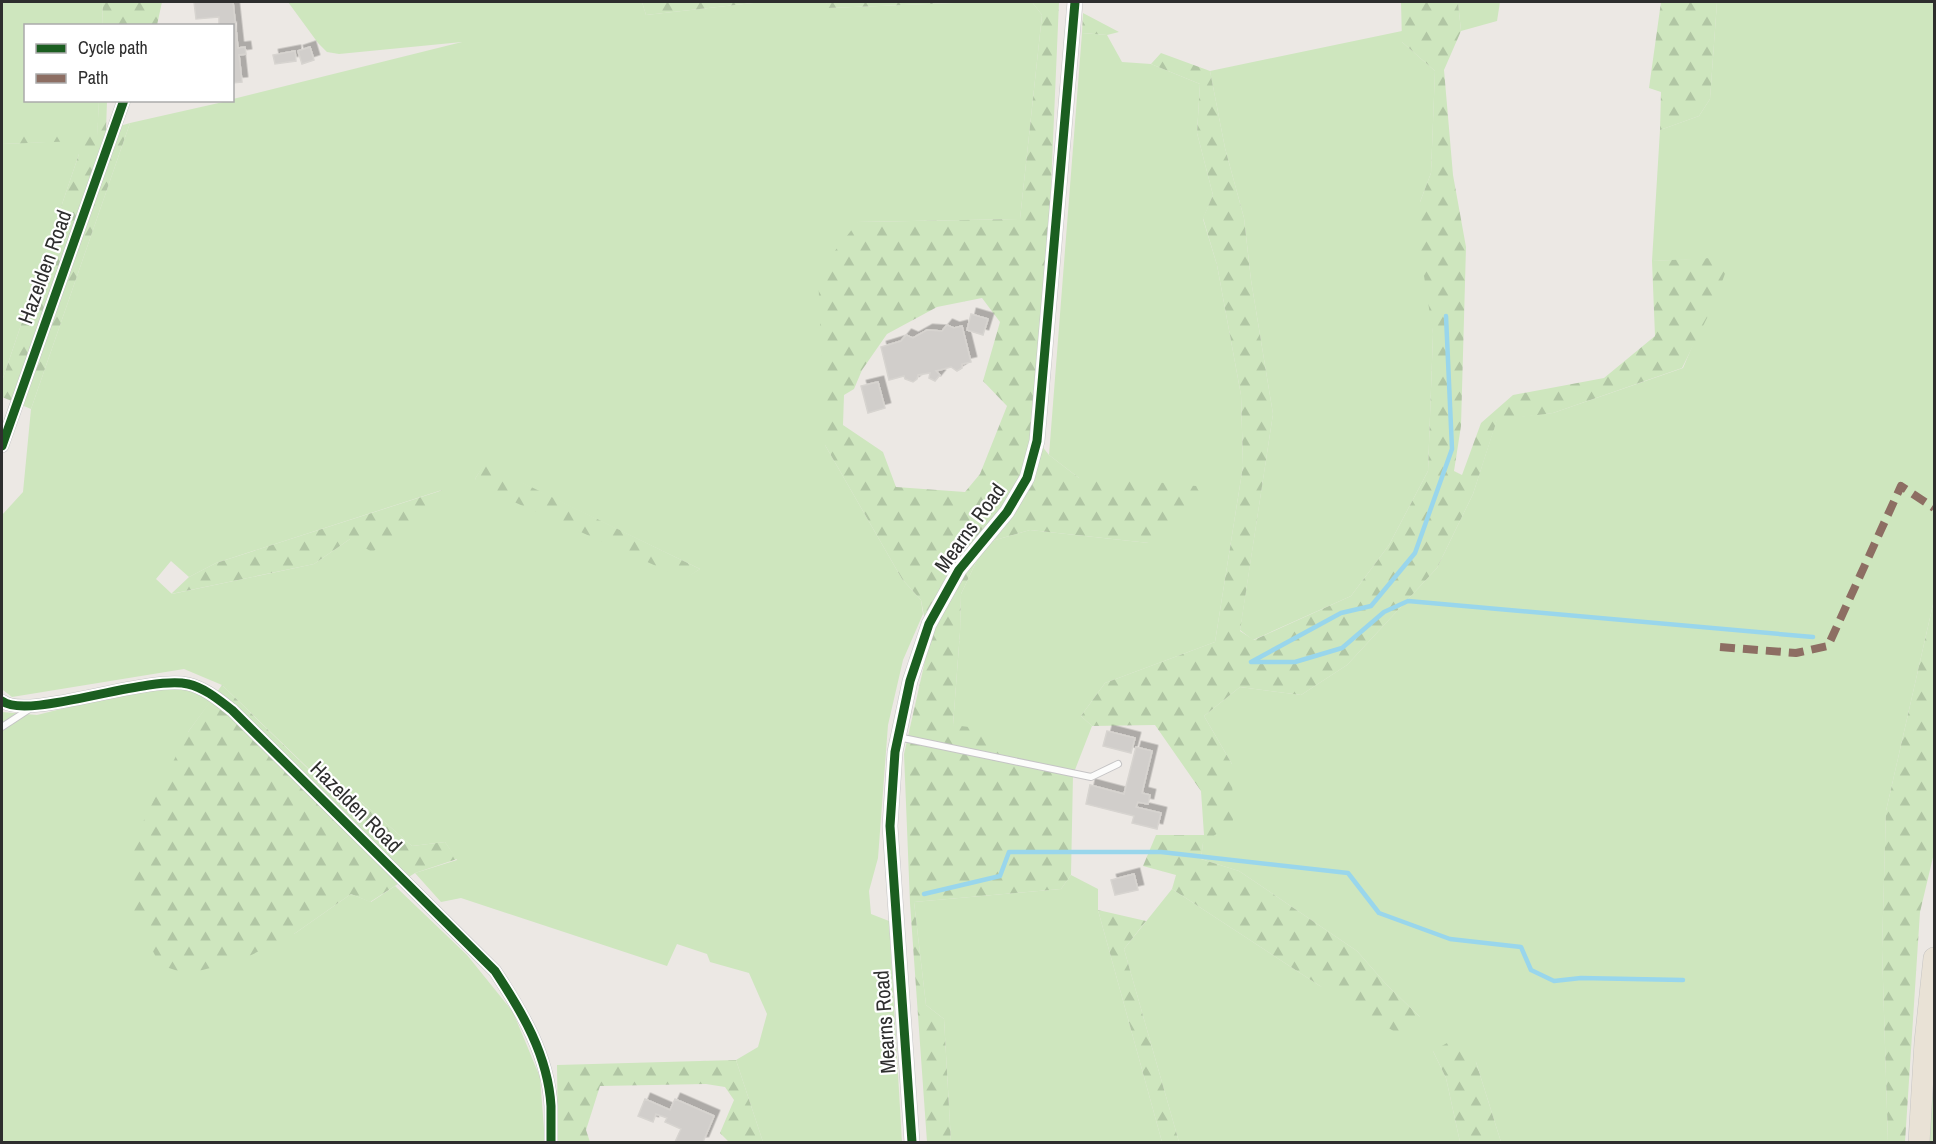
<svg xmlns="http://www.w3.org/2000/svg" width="1936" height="1144" viewBox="0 0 1936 1144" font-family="'Archivo Narrow',sans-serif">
  <defs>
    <pattern id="forest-firs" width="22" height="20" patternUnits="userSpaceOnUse" patternTransform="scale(1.5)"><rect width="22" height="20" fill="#cee6be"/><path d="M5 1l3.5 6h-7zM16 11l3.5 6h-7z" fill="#b1c6a4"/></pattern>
    <filter id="shadow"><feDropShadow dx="5.5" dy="-5.5" stdDeviation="0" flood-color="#0004"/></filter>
  </defs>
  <rect width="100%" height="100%" fill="#ece8e4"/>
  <path fill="#cee6be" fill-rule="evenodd" d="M2,2H103L102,25L26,26V100L99,101L97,141H79V154L2,381V144L46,142H2Z
    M288,2H642L646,15L762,2H826L829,8L979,2H1032L1042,15L1020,219L858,222L825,445L902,579L921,600L923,614L903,660L888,725L878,858L869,891L871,914L889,921L902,1142H763L736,1060L758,1047L767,1014L749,973L710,962L707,954L677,944L667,966L461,898L441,902L415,873L457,860L445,842L412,846L346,788L336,795L222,685L184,669L12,697L3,690L2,515L23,492L31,409L130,123L232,100L233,99L462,42L339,54L327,52L318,43ZM484,465L700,569L685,578L475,479ZM442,490L350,539L314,564L172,594L156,579L171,561L189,577L216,563Z
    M1458,2H1500L1497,21L1461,31Z
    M1717,2H1934V600L1886,811L1882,949L1888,1142H1501L1476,1062L1433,1051L1446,1078L1460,1142H1179L1124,949L1172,889L1320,986L1420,1017L1386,984L1357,951L1239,871L1201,859L1203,843L1232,764L1204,716L1240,687L1301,695L1347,665L1437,568L1473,494L1497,419L1553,413L1683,368L1730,258L1652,261L1660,130L1699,116L1710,99Z
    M1402,31V42L1435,71L1431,173L1420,202L1433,334L1428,471L1389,545L1351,596L1253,640L1240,630L1273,414L1251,280L1244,218L1225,148L1210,71Z
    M1082,33L1107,35L1122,62L1151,64L1200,84L1197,133L1213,195L1203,219L1217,265L1241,395L1243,466L1215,642L1105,683L1081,716L1092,726L1073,775L1010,761L953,725L960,632L961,594L985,543L1030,530L1149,543L1112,478H1079L1049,455Z
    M166,688H188L211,701L188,732L294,934L351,894L371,902L395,886L467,955L513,1012L540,1077L545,1142H2V712L37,715L133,691Z
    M1071,875L1098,889V910L1162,1142H951L944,1019L926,1005L914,902L1061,889Z
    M1934,1040V1142H1927Z"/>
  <path fill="url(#forest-firs)" fill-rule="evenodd" d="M103,2H162L157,25L102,26Z
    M642,2H762L646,15Z
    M826,2H979L828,8Z
    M1032,2H1059L1049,233L1031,432L1049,455L1079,478H1112L1196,486L1203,499L1149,543L1030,530L985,543L961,594L960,632L953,725L977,728L1010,761L1073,775L1071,875L1061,889L914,902L926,1005L944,1019L951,1142H927L910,903L904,754L929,643L921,600L902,579L825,445L818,272L858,222L1020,219L1042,15ZM982,298L1000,322L983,381L1007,406L980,474L965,492L896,487L883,452L843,425L844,395L854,389L862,370L887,334L937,307Z
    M1401,2H1458L1461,31L1444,70L1453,175L1466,247L1461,426L1454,471L1462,475L1481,423L1513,395L1604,378L1655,336L1652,261L1731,257L1714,304L1682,368L1553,413L1497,420L1473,494L1437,568L1347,665L1301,695L1240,687L1204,716L1232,764L1233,823L1203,843L1201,859L1239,871L1357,951L1386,984L1421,1018L1400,1035L1320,986L1172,889L1176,875L1143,866L1156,835H1204L1201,791L1155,725L1092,726L1081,716L1105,683L1215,642L1243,466L1241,395L1217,265L1203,218L1213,195L1197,133L1200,84L1151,64L1161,53L1210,71L1225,148L1244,218L1251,280L1273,414L1240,631L1254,640L1351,596L1389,545L1428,471L1433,334L1420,250V202L1431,173L1435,71L1402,42Z
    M1661,2H1717L1710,99L1699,116L1660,130L1661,92L1649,88Z
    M1083,13L1119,32L1107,35L1082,33Z
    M99,101H107L106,130L130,123L31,409L2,397V381L79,154V141L2,144V136L97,135Z
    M484,464L700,569L685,579L481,487L475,479Z
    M443,490L433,516L372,552L350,539L314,564L171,594L189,577L216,563Z
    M1934,600V853L1920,912L1905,1142H1888L1882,949L1886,811Z
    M222,685L335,795L346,788L412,846L445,842L457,859L415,873L370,902L351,894L294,934L241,960L187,974L160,965L133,912L128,852L188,732Z
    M1098,910L1146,921L1124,949L1179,1142H1162Z
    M1461,1035L1476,1062L1501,1142H1460L1446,1078L1433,1051Z
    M736,1060L763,1142H729L720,1133L734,1100L725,1087L706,1084L600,1086L586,1130L590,1142H558L557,1065Z"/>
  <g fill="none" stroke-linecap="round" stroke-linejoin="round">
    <path stroke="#99d6ec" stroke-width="4.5" d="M1446,316L1452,449L1415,553L1371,606L1341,613L1251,662H1295L1342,648L1384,612L1408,601L1813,637
      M924,894L1000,876L1009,852H1161L1348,873L1379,913L1450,939L1521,947L1531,970L1554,981L1581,978L1683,980"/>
  </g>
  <path fill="#d1cecb" stroke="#d7d4d0" stroke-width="1.5" filter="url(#shadow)" d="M194,2H233L238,48L245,47L246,54L239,55L242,82L232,83V26H219V17L196,19Z
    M310,47L314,60L302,64L298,51Z
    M295,51L296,61L275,64L273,55Z
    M971,314L988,319L983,335L967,330Z
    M947,325L954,328L962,326L971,362L962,364V368L957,371L951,367L936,371L940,375L935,381L929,378L930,373L918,375L917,379L913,382L905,379L904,376L889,380L881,347L901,341L906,335L913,338L927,330L942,331Z
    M878,382L885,408L868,413L861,386Z
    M1107,731L1135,738L1131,753L1103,746Z
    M1136,747L1152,751L1142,793L1150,795L1148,804L1138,802L1136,807L1161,813L1157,829L1132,823L1134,816L1086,804L1090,785L1124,794Z
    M1134,874L1138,890L1115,895L1111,880Z
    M645,1099L670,1110L675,1099L714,1116L703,1142H675L681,1129L665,1122L667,1118L656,1114L653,1122L638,1116Z"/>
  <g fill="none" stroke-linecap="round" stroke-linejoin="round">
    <defs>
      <path id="service" d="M2,727L31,708
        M898,737L1091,777L1118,764"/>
      <path id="minor" d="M2,446L124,100
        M2,701C27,721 145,675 188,684C205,688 219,700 232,710L495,971C522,1012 548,1055 551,1106C551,1118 551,1130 551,1142"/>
      <path id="tertiary" d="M912,1142L890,826L895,752L910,681L929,624L959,570L1007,512L1027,478L1037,441L1075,2"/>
      <path id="trunk" d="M1919,1142L1925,1042L1934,958"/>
    </defs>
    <use href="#service" stroke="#c5c4c5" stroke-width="8"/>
    <use href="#minor" stroke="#c5c4c5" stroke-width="14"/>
    <use href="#tertiary" stroke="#c5c4c5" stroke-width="16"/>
    <use href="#trunk" stroke="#c6c5c4" stroke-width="22"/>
    <use href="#service" stroke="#fcfcfb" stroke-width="6"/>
    <use href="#minor" stroke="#fcfcfb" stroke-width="12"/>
    <use href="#tertiary" stroke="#fcfcfb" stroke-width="15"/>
    <use href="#trunk" stroke="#e9e2d6" stroke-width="21"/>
    <path stroke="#8d6e63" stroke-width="8" stroke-dasharray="15 8" stroke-linecap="butt" d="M1720,647L1796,653L1828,646L1901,486L1934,508"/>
    <defs>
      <path id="cycleway" d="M2,446L124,100
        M2,701C27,721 145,675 188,684C205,688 219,700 232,710L495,971C522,1012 548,1055 551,1106C551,1118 551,1130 551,1142
        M912,1142L890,826L895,752L910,681L929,624L959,570L1007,512L1027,478L1037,441L1075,2"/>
    </defs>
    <use href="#cycleway" stroke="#fff" stroke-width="13"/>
    <use href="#cycleway" stroke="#1b5e20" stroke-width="9"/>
  </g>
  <g text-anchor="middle" stroke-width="4.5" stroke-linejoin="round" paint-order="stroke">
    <g font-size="21" fill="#2e2e2e" stroke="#fff">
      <text transform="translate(45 267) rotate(-70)" y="7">Hazelden Road</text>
      <text transform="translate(970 528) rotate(-54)" y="7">Mearns Road</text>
      <text transform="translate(356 807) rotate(45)" y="7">Hazelden Road</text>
      <text transform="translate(885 1022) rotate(-94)" y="7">Mearns Road</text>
    </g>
  </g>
  <rect width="1936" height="1144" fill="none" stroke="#2e2e2e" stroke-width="6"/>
  <rect x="24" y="24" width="210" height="78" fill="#ffffff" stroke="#ababab" stroke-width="1.5"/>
  <rect x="36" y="44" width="30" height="9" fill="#1b5e20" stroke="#ababab" stroke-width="1.5"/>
  <text x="78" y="54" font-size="18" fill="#2e2e2e">Cycle path</text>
  <rect x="36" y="74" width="30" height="9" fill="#8d6e63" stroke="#ababab" stroke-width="1.5"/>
  <text x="78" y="84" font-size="18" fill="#2e2e2e">Path</text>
</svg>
